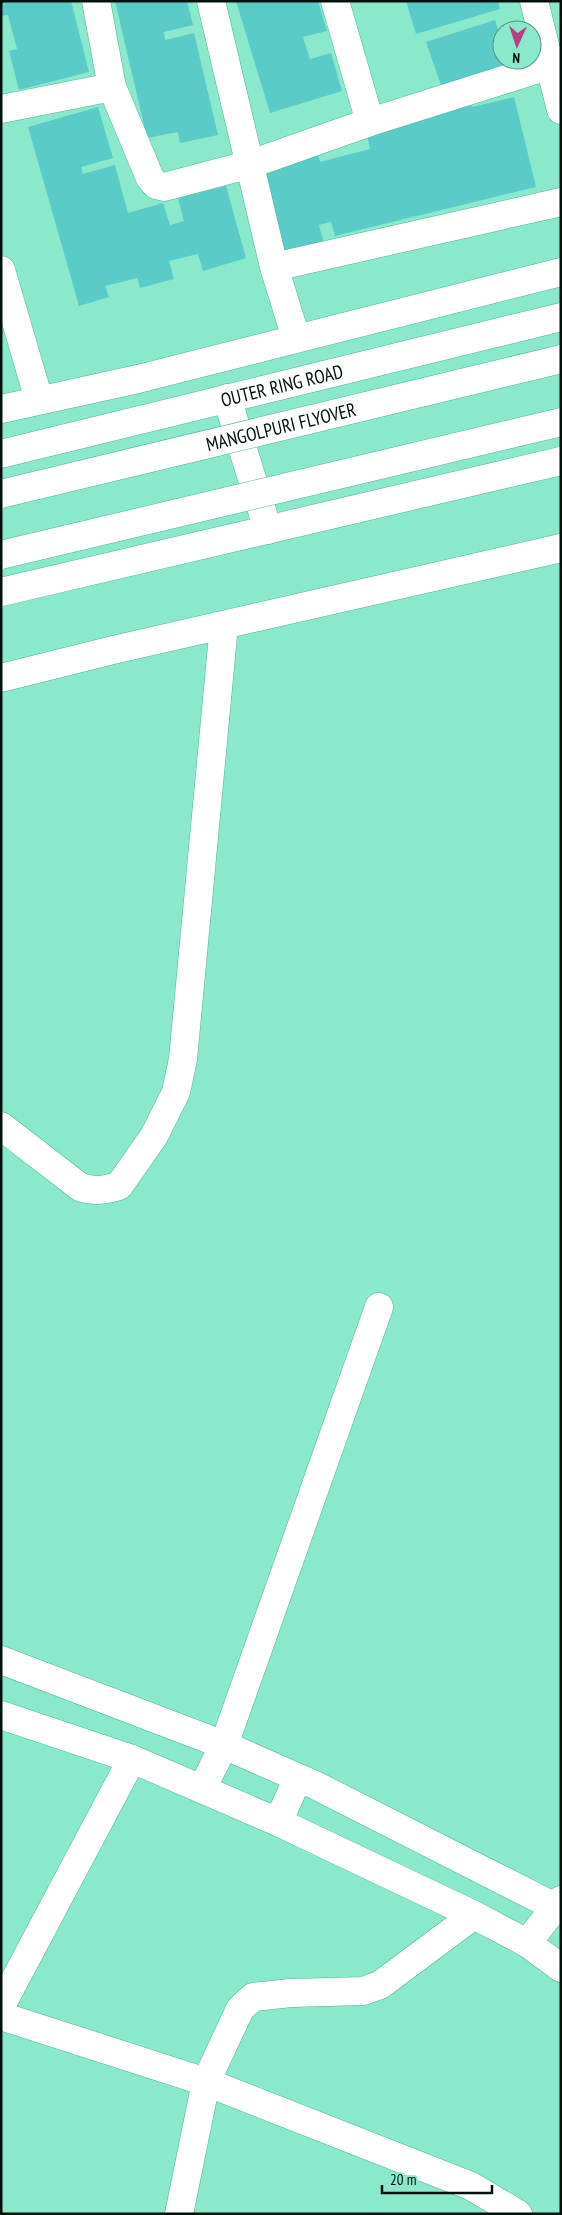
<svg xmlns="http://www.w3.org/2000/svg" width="562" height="2215" viewBox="0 0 562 2215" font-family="'PT Sans Narrow',sans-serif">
  <rect width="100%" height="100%" fill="#8ae9cd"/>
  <path fill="#5bcbc8" d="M1,1H71L89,72L19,90L9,51L17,49L8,15L1,16Z
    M115,1H187L193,25L164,32L165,40L194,33L218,135L180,143L178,132L147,138Z
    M236,1H318L327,31L303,37L310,59L331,53L342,91L270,113Z
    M406,1H498L500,9L416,34Z
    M495,20L502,42V60H508L510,66L442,88L426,42Z
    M514,97L536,187L335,236L331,222L319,225L324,244L283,254L262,168L318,154L320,162L370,149L366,129L471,102L472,107Z
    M98,107L113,158L81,167L83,174L115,165L128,213L163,203L170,225L184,221L178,198L226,186L246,258L203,271L198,254L169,261L174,279L140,288L137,278L105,286L109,297L79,306L28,127Z"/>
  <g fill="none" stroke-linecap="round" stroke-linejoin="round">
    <defs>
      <path id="street" d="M96,1L112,87L150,178L156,185L164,187L251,164L370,122L551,65
        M211,1L274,267L296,338
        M335,1L370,122
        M534,1L561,110
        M1,109L112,87
        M274,267L561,202
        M1,270L39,400
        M1,409L138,379L561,272
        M1,678L113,650L561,548
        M1,1126L80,1187C94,1192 105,1190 119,1186L154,1136L176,1092L183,1059L224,625
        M202,1789L224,1745L379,1307
        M527,1943L561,1900
        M1,2006L132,1759
        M1,2016L206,2082L471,2186L518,2214
        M179,2214L206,2082L240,2009L253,1997L291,1993L363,1991L380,1985L474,1915"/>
      <path id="secondary" d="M1,1660L224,1745L315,1785L561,1910
        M1,1715L132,1759L278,1822L474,1915L527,1943L561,1968
        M278,1822L298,1778"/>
      <g id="primary">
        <path d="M227,398L268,530"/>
        <path id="s1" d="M1,454L561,317"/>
        <path d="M1,592L561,461"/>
      </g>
    </defs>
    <use href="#street" stroke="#51b297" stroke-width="29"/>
    <use href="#secondary" stroke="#51b297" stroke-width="29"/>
    <use href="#primary" stroke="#51b297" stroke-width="29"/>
    <use href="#street" stroke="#fff" stroke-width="28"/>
    <use href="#secondary" stroke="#fff" stroke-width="28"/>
    <use href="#primary" stroke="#fff" stroke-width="28"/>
    <defs>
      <g id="highway-bridge">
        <path id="s2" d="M1,494L561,359"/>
        <path d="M1,555L561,422"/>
      </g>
    </defs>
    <use href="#highway-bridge" stroke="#51b297" stroke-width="29" stroke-linecap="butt"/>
    <use href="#highway-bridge" stroke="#fff" stroke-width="28"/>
  </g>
  <g text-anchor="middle" stroke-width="4" stroke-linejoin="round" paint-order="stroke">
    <g font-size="19" fill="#00110c" stroke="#8ae9cd">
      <text dy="7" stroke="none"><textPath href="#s1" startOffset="289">OUTER RING ROAD</textPath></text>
      <text dy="7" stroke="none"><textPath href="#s2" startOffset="288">MANGOLPURI FLYOVER</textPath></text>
    </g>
  </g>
  <rect width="562" height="2215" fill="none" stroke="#00110c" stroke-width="5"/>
  <g transform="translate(517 45) rotate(183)"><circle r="24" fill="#8ae9cd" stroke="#539380"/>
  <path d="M0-4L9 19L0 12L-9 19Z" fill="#c03c80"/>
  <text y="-8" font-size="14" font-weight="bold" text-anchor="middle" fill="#00110c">N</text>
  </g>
  <path d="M382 2185v8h110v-8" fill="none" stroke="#00110c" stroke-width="2.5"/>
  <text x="390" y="2185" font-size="15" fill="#00110c" stroke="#8ae9cd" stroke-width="4" paint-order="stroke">20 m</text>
</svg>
